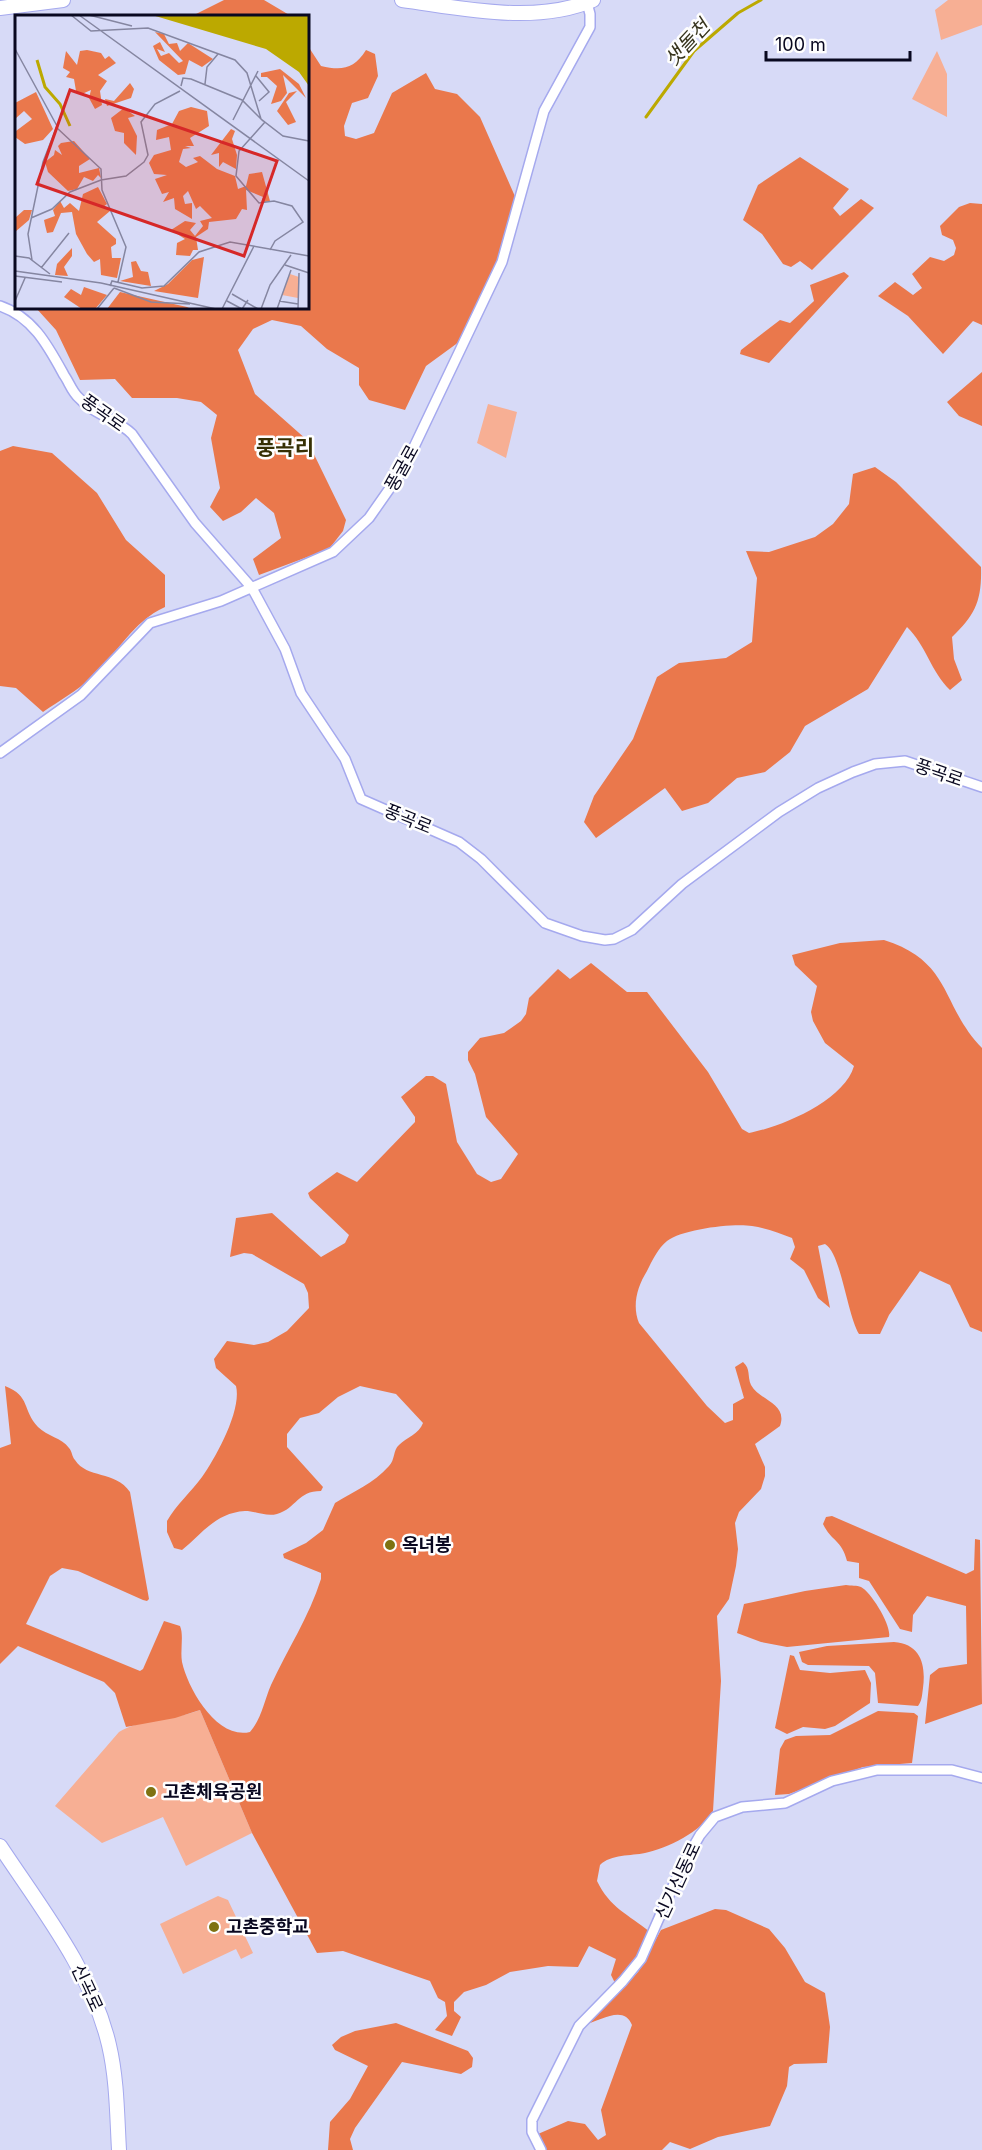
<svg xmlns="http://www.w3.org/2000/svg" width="982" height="2150" viewBox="0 0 982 2150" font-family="Inter,'Noto Sans KR',sans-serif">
  <rect width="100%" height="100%" fill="#d7daf7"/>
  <path fill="#f7af94" d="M948,0H982V25L941,40L935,10Z
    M937,51L947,74V117L912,99Z
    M488,404L517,412L506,458L477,443Z
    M200,1710L252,1833L186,1866L163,1817L102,1843L55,1806L119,1732C140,1719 175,1720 200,1710Z
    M218,1896L228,1900L253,1953L241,1959L236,1949L183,1974L160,1924Z"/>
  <path fill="#ea784c" d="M224,0H264L291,16H192Z
    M308,46L321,66C342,71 354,69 366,50L375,54L378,76L368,98L352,103L344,126L345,136L356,139L374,133L392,93L426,73L435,89L457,94L480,117L517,201L498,261L463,339L426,366L405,410L369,400L359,385V368L327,349L301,326L272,320L253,329L238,350L255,394L307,440L346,520L343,531L329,549L259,575L253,559L281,538L274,513L256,498L241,512L223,521L210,507L220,488L211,438L217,415L201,402L177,398H132L115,379L80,380L56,330L36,308H308Z
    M800,157L849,189L833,208L840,216L861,199L874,208L812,270L800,261L791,267L783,264L762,234L743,220L758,185Z
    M970,203L982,204V325L973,321L943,354L908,316L878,296L895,282L913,295L922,288L912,274L930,257L944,261L954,255L956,248L953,240L942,235L940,226L959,207Z
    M844,272L849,276L769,363L740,354L741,350L780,320L790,323L814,301L810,285Z
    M982,372V426L959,416L947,402Z
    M13,446L52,453L97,493L126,540L165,575V607C132,622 118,653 92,677C78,690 59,701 43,712L16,688L0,686V451Z
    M875,467L896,482L981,567C982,601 975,615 952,637L954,659L962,680L950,690C931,672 926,645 907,627L868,689L805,726L790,752L765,772L737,778L708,803L682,811L665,788L596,838L584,822L594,796L633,739L657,677L679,663L726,658L752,642L757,578L746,551L769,552L815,537L833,524L849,504L853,474Z
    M884,940C953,962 940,1005 982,1048V1332L970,1327L950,1285L920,1271L889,1315L880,1334H859C847,1314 841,1253 825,1244L818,1246L830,1308L818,1298L804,1270L790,1259L795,1247L792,1238C779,1233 766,1228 752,1226C733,1223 683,1229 667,1241C658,1248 652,1261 647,1271C637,1287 632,1306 639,1323L707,1406L725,1423L733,1420V1404L744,1398L735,1367L743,1362C751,1369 747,1376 751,1385C760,1401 788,1403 780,1426L755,1444L765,1467V1476L761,1489L739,1512L735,1523L738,1549L736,1566L729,1599L717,1616L721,1681L713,1811C703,1831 666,1849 645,1853C631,1856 611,1854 600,1865L597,1881C610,1908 628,1914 650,1932L636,1960L615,1983L611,1975L616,1959L589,1946L578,1967L548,1966L510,1972L486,1985L464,1992L454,2002V2011L461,2017L452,2036L435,2030L447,2016L445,2002L438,1998L430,1981L343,1951L317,1953L252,1833L200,1710L175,1718L126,1727L115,1693L104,1682L18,1646L0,1664V1448L11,1444L5,1386C31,1396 22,1410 38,1427C47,1436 62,1438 69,1448C72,1451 72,1457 75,1460C87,1479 115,1470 130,1492L149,1599L147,1601L143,1600L78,1571L62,1568L50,1576L26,1624L140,1671L143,1669L164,1621L180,1626C184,1635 180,1650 182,1662C188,1689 217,1740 250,1732C262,1718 264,1701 271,1685C287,1650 309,1617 321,1579V1573L284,1558L283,1554L306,1543L323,1530L335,1503C354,1491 373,1484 389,1466C395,1460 393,1450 399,1445C407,1437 419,1434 423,1423L396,1394L360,1386L338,1397L319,1413L300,1418L287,1434V1447L323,1487L321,1491C297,1491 297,1508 277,1514C266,1517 256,1511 245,1511C215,1513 202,1534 182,1550L174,1548L167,1532V1521C176,1505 191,1492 202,1477C216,1457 242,1410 236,1386L216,1368L214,1359L227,1341L254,1345L268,1342L287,1331L309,1308L308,1293L304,1284L252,1254L244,1253L230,1257L236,1218L272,1213L321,1257L345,1243L349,1235L310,1198L308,1193L337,1172L357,1182L415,1122V1117L401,1097L426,1076H433L446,1084L457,1142L477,1174L491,1182L501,1179L518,1154L486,1117L475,1074L468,1060V1052L480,1038L504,1033L521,1021L526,1014L529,998L558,969L570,979L591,963L627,992H647L708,1072L742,1129L749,1133C781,1127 844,1101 854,1066L825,1043L813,1021L811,1012L817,986L795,965L792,955L840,943Z
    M832,1516L966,1574L974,1570L975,1539L980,1540L982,1704L925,1724L930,1675L939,1668L967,1664L966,1606L927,1596L913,1615L912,1632L900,1629L869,1581L859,1578V1563L847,1561C842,1540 831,1541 823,1524L826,1517Z
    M846,1585C851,1586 857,1585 861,1587C871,1592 892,1626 889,1637L787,1647L761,1642L737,1633L744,1604L805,1591Z
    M894,1642C921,1644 926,1665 923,1688C922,1695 922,1701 918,1706L878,1703L875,1673L869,1666L808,1665L802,1662L799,1652L827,1646Z
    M790,1655L794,1656L800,1670L830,1673L865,1670L871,1683L870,1703L835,1726L825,1729L803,1727L787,1734L775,1728Z
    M878,1711L914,1713L918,1716L912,1763L863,1767L789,1794L775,1795L780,1749L785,1740L796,1736L830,1735Z
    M715,1909L726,1910L769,1929L785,1948L805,1982L825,1993L830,2027L827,2063L794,2064L789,2067L787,2086L770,2126L718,2137L690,2149L670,2142L662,2150H546L538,2134L568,2121L585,2124L598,2140L606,2135L601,2110L632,2025C624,2004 600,2021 586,2024L638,1972L661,1930Z
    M396,2023L468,2051L473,2058L472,2067L461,2074L402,2062L355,2128L350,2139L353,2150H328L330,2122L350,2099L368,2066L335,2050L332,2045L341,2037L355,2031Z"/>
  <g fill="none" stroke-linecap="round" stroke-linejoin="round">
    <path stroke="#bca900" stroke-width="3" d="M646,117L694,51L738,13L761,0"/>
    <defs>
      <path id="street" d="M0,306C33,317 48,346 64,375C69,382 72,392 79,398C93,414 117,419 132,434L195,523L252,588L285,649L301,693L345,759L361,799L459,842L481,859L545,923L582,936L605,940L614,939L632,930L682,884L779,812L818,788L853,772L875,764L905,761L982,787
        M0,753L81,695L150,623L221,601L333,552L369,518L404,468L502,262L544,111L590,27V14L587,3
        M541,2150L532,2132V2120L579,2026L623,1981L641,1959L681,1868L700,1835L715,1817L742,1807L785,1803L832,1781L877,1770H952L982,1778"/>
      <path id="secondary" d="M402,0C462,8 535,25 593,0
        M0,8L63,0
        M0,1846C41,1908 92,1972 109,2045C117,2079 117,2115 119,2150"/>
    </defs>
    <use href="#street" stroke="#a5a9ee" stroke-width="12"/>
    <use href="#secondary" stroke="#a5a9ee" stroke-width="16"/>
    <use href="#street" stroke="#fff" stroke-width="9"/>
    <use href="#secondary" stroke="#fff" stroke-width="14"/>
  </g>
  <g fill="#7e7212" stroke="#fefefe" stroke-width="2">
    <circle cx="390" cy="1545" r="6"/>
    <circle cx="151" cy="1792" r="6"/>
    <circle cx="214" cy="1927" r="6"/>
  </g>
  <g text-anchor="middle" stroke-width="5" stroke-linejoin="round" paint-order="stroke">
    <g font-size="18" fill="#090820" stroke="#fefefe">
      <text transform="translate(103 413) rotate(35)" y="6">풍곡로</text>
      <text transform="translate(402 468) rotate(-61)" y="6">풍굴로</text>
      <text transform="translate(939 773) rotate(19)" y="6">풍곡로</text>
      <text transform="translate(408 819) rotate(22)" y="6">풍곡로</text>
      <text transform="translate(678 1881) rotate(-65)" y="6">신기신동로</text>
      <text transform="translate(87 1988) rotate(65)" y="6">신곡로</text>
    </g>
    <g font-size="18" font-weight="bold" fill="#090820" stroke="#fefefe" text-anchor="start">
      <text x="402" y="1551">옥녀봉</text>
      <text x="163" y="1798">고촌체육공원</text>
      <text x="226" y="1933">고촌중학교</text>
    </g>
    <g font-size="20" font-style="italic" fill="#37341d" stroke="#fefefe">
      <text transform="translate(687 43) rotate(-47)" y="7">샛돌천</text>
    </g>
    <g font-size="21" font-weight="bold" fill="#363004" stroke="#fefefe">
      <text x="285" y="455">풍곡리</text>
    </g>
  </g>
  <g transform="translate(15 15)">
    <rect width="294" height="294" fill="#d7daf7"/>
    <path d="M275,259L284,262L283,283L267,280Z" fill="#f7af94"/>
    <path d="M140,17L149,19L154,29L162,28L165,36L173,28L198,44L187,52L174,45L170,59L163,60L144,45L138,31L145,27L150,37L142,34L146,41L154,38L164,48L168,46ZM51,36L62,50L65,36L72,35L86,38L90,44L94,41L101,48L83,60L92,66L85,76L87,90L80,94L74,83L76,75L67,79L61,76L59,64L51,62L55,57L48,53ZM265,54L284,69L291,83L268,60L272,78L266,86L256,89L262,71L252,62H246V58ZM115,68L119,74L116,83L92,91L90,84L99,86ZM282,76L271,87L281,107L273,110L262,96L274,78ZM21,77L38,114L28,125L10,129L0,122L1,116L17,104L9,96L0,104V88ZM176,92L192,96L194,111L175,123L179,131H170L176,133L168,134L164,147L171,152L183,147L178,143L185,141L202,154L220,161L223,174L231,171L234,159L247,157L255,186L246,188L248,182L231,175L232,195L227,194L221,204L194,207L193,214L181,222L183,235H178L175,241L161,240L162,228L170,224L156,215L170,206L181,208L175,215L180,221L188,211L185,206L197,203L185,191L181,194L173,176L168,181L170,189L177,188V204L160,194L159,183L148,187L154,177L147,179L140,164L152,160L139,159L134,148L139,140L156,135L154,122L141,125L142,115L157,109L164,96ZM109,93L120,101L113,103L122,121L121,140L109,128V118L100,116L96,103ZM216,114L220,116L217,124L222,140L221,154L208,147L204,152V138L196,140ZM59,126L75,144L64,151V158L84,153L86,163L83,160L78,166L69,162L62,174L53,176L33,157L30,147L39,140L40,135L47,140L43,131L46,128ZM83,172L92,189L88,192L95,196L82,207L101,224V229L96,232L97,243H106L102,263L86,260L85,244L79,247L72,239L61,219L57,197L46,198L38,217L32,218L30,210L29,205L40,201L38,195L45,186L49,193L55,188L64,196L68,179ZM9,195H17L14,205L0,217V203ZM57,233V241L49,252L53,261L40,260L42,249ZM189,242L183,283L139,276L153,269L177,245ZM121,246L126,256L133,257L136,271L105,266L118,262L116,247ZM69,272L92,280L81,293L67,294L49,282L56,274L66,280ZM105,277L172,292L176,294H92Z" fill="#ea784c"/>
    <path d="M137,0H294V71L284,57L251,34Z" fill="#bca900"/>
    <path fill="none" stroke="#bca900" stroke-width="3" d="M22,45L30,72L45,89L55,111"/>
    <path fill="none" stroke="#8586a1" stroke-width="1.5" d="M56,0L76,16L133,13L220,45L232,58L246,104L268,121L294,126M64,0L294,166M74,0L117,11M0,34L42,111L28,147L13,219L17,245M241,61L254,77L244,86M190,69L192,52L203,39M166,71L168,63L176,64L227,85L248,106M218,105L243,56M250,107L224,136L221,161L244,188L259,186L277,191L288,207L260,226L255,235M42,113L86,154L87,175L111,232L103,267M16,203L37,194L55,177L86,165L111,161L129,147L133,140L126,107L140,89L165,76M0,241L14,243L35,259M270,250L294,258M26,253L54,218M0,256L86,268L201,294M0,261L47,267M95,271L97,266L127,273L149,271L184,237L215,227L294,241M99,273L136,287L175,289M217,279L243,294M0,286L10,263M212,286L227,294L233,285M264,286L283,289M82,294L99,273M207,294L239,231M246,294L255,270L276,240M262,294L276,255M283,294L284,258"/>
    <path fill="#d62828" fill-opacity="0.15" stroke="#d62828" stroke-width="3" d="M55,75L262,146L229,241L22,169Z"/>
    <rect width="294" height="294" fill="none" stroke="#090820" stroke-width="3"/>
  </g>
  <path d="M766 51v9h144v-9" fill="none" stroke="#090820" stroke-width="3"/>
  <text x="775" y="51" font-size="18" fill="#090820" stroke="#fefefe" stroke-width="4.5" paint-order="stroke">100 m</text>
</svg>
